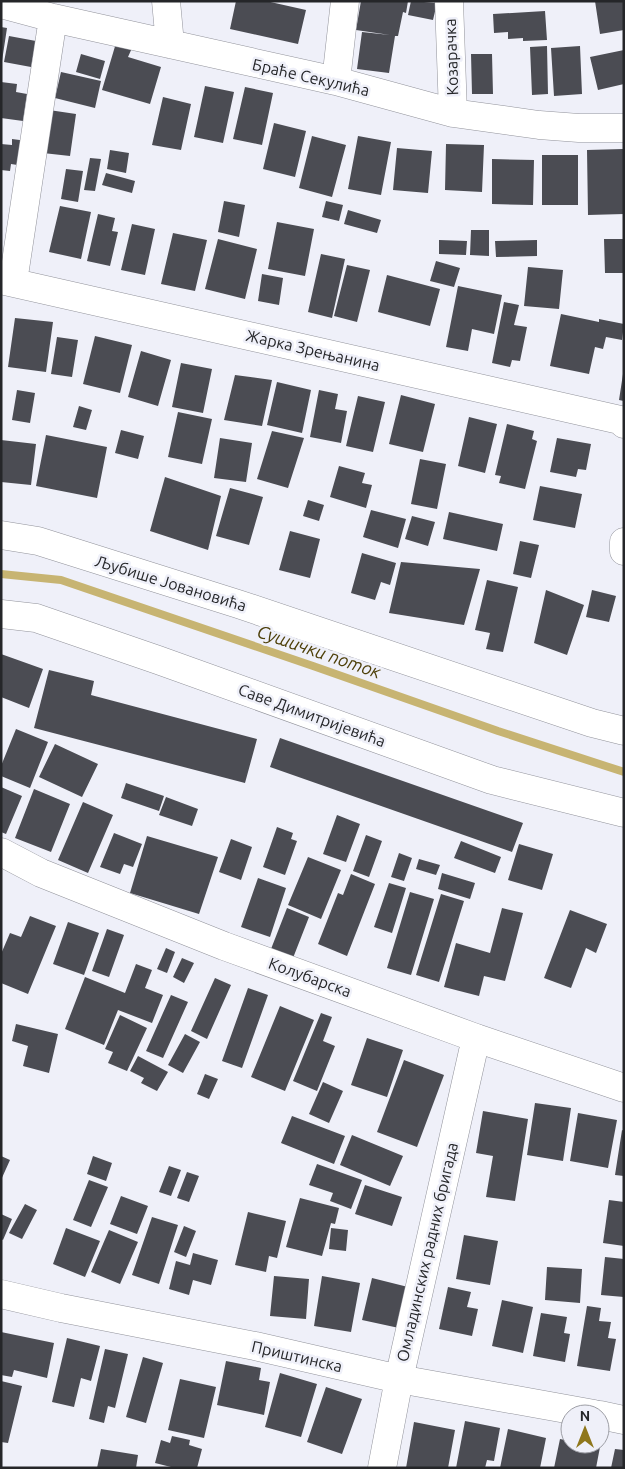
<svg xmlns="http://www.w3.org/2000/svg" width="625" height="1469" viewBox="0 0 625 1469" font-family="Ubuntu,sans-serif">
  <rect width="100%" height="100%" fill="#eff0f9"/>
  <g fill="none" stroke-linecap="round" stroke-linejoin="round">
    <path stroke="#c7b472" stroke-width="8" d="M1,574L61,580L313,666L498,731L624,772"/>
  </g>
  <path fill="#4b4c53" d="M236,1H266L306,10L298,44L230,29Z
    M361,1H408L406,13L403,12L398,36H395L389,73L357,69L362,32L390,35L356,30Z
    M411,1L437,3L433,20L408,15Z
    M595,1H624V30L600,34Z
    M545,11L547,40L523,41V38L508,39V32L494,33L493,14Z
    M1,27L7,28L2,61H1Z
    M9,36L36,41L31,67L4,62Z
    M116,43L132,48L128,57L161,67L150,104L102,90Z
    M547,46L548,94L532,95L530,47Z
    M580,46L582,94L554,96L551,48Z
    M624,50V84L598,90L590,57Z
    M81,54L105,61L100,79L76,72Z
    M471,54H492L493,94H472Z
    M61,72L101,81L95,108L55,98Z
    M1,82L17,84L16,92L27,94L23,121L1,118Z
    M205,86L234,92L223,143L194,137Z
    M245,87L273,93L262,145L233,139Z
    M163,97L191,104L181,150L152,145Z
    M49,110L76,114L70,156L43,153Z
    M274,123L306,131L295,177L263,169Z
    M312,136L346,145L332,197L299,188Z
    M358,136L391,142L381,195L348,189Z
    M12,139L27,141L24,166L11,164L10,171L1,170V144L12,145Z
    M446,144L484,145L482,192L445,190Z
    M397,148L432,151L428,193L393,190Z
    M623,149L624,214L588,215L587,150Z
    M110,150L129,153L126,173L107,169Z
    M542,155H578V205H542Z
    M90,158L101,159L95,191L84,190Z
    M492,159L534,160L533,205L492,204Z
    M66,169L83,171L78,202L61,199Z
    M106,173L135,181L132,193L102,185Z
    M224,201L245,205L239,237L218,232Z
    M326,201L343,205L339,221L322,217Z
    M60,206L91,212L81,259L49,252Z
    M348,210L381,220L377,233L344,224Z
    M98,214L115,218L112,231L118,232L110,266L87,261Z
    M277,222L314,229L305,276L268,269Z
    M132,224L155,229L145,275L121,270Z
    M471,230H489V256L470,255Z
    M173,233L207,240L195,291L161,284Z
    M218,239L257,249L245,299L205,289Z
    M604,239H624V273H605Z
    M439,240L467,241L466,255L439,254Z
    M537,240V256L496,257L495,241Z
    M321,254L345,259L332,318L308,312Z
    M436,261L460,268L454,287L430,281Z
    M347,265L370,270L357,322L334,316Z
    M528,267L563,270L559,309L524,306Z
    M262,274L283,278L279,305L258,301Z
    M387,275L440,289L430,326L378,312Z
    M458,286L502,295L494,334L472,329L468,351L446,347Z
    M504,302L519,305L514,325L527,327L520,361L512,360L510,367L492,363Z
    M561,314L599,322V319L624,324L622,340L606,337L603,349L595,347L589,374L550,366Z
    M15,318L53,322L46,372L8,367Z
    M95,336L132,345L120,393L83,384Z
    M57,337L78,340L72,377L51,374Z
    M141,351L171,360L158,406L128,397Z
    M181,363L212,369L203,413L172,407Z
    M623,374H624V401L619,400Z
    M235,375L272,380L262,426L224,420Z
    M277,382L311,390L302,433L267,425Z
    M17,390L35,393L30,423L12,420Z
    M319,390L338,394L335,409L347,411L341,443L310,437Z
    M401,395L435,404L423,452L389,444Z
    M358,396L385,402L373,452L346,446Z
    M79,406L92,410L86,430L73,427Z
    M178,412L212,419L202,464L168,457Z
    M469,417L497,424L485,473L458,466Z
    M507,424L534,431L532,439L537,441L525,489L499,483L501,476L495,475Z
    M121,430L144,436L138,459L115,453Z
    M272,431L304,438L288,488L257,479Z
    M46,435L107,447L97,498L36,486Z
    M220,438L252,443L246,482L214,478Z
    M557,438L591,444L586,470L578,469L576,477L550,472Z
    M1,440L36,444L31,485L1,482Z
    M420,459L446,464L437,509L411,504Z
    M339,466L365,473L362,483L372,485L366,508L330,497Z
    M165,477L221,496L208,550L150,531Z
    M540,486L582,494L575,528L533,520Z
    M230,488L263,497L249,545L216,536Z
    M308,500L324,505L319,521L303,516Z
    M371,510L406,519L398,548L363,537Z
    M449,512L503,524L497,551L443,539Z
    M412,516L435,522L428,546L405,539Z
    M290,531L320,539L310,578L279,570Z
    M520,541L539,545L531,578L513,574Z
    M362,553L396,563L390,585L381,582L375,600L351,593Z
    M401,562L480,569L464,625L389,613Z
    M487,580L518,587L503,652L486,649L490,633L475,630Z
    M546,590L584,605L567,655L534,643Z
    M592,590L616,596L609,622L586,617Z
    M1,654L43,669L29,708L1,697Z
    M49,670L94,681L91,695L257,739L245,783L34,728Z
    M16,729L48,742L30,788L1,776V766Z
    M280,738L523,823L512,852L270,767Z
    M55,744L98,764L82,797L39,777Z
    M126,783L164,796L159,811L121,798Z
    M1,787L22,796L6,834L1,832Z
    M34,789L70,804L51,852L15,838Z
    M166,797L198,809L192,826L159,815Z
    M83,802L113,815L88,873L58,860Z
    M337,815L360,824L346,862L323,854Z
    M277,827L293,833L291,839L297,841L285,875L263,867Z
    M114,833L142,844L133,867L124,864L120,874L100,867Z
    M366,835L382,841L369,877L353,871Z
    M147,836L218,857L199,914L130,893Z
    M231,839L252,847L241,880L219,872Z
    M461,841L501,857L495,873L454,858Z
    M519,844L553,854L542,890L508,880Z
    M399,853L412,858L404,881L391,877Z
    M308,857L341,870L321,919L288,905Z
    M419,859L440,865L436,875L416,869Z
    M442,873L475,883L470,899L438,889Z
    M351,874L375,884L347,956L318,944L338,893L343,895Z
    M258,878L286,888L270,937L241,927Z
    M389,883L406,888L392,933L374,927Z
    M410,892L434,899L411,975L387,968Z
    M441,894L464,901L439,982L416,975Z
    M287,908L309,917L293,958L271,949Z
    M502,908L523,913L505,981L484,976L479,996L444,987L456,943L490,953Z
    M570,910L607,924L596,953L586,948L571,988L544,978Z
    M30,916L56,926L28,994L1,983V954L10,933L21,937Z
    M68,922L99,933L84,975L53,964Z
    M107,929L124,935L109,977L92,971Z
    M166,948L175,952L167,973L157,969Z
    M182,958L194,963L184,983L173,977Z
    M136,964L152,970L145,988L163,995L152,1023L118,1010L104,1045L65,1029L85,977L125,993Z
    M215,978L231,985L207,1039L191,1031Z
    M248,988L268,995L242,1068L222,1061Z
    M171,995L188,1002L163,1058L146,1051Z
    M280,1006L314,1020L285,1091L251,1077Z
    M321,1013L332,1017L323,1041L335,1046L317,1091L293,1081Z
    M120,1015L147,1028L127,1071L108,1063L113,1052L105,1049Z
    M16,1024L58,1034L49,1073L23,1066L28,1046L12,1041Z
    M185,1034L200,1042L183,1073L168,1065Z
    M367,1038L403,1050L387,1097L351,1085Z
    M138,1056L168,1072L157,1091L141,1083L144,1078L130,1071Z
    M404,1060L444,1075L417,1147L377,1132Z
    M205,1074L218,1079L209,1099L197,1094Z
    M323,1082L343,1091L329,1123L309,1114Z
    M535,1103L571,1108L563,1161L527,1155Z
    M483,1111L528,1119L515,1201L486,1197L493,1156L476,1153Z
    M578,1113L617,1120L608,1168L570,1161Z
    M292,1116L345,1136L334,1164L281,1143Z
    M622,1130L624,1131V1176L615,1175Z
    M352,1135L403,1156L390,1186L340,1165Z
    M1,1156L10,1160L1,1180Z
    M93,1156L112,1163L106,1181L87,1174Z
    M317,1164L362,1180L351,1209L330,1201L333,1193L309,1185Z
    M169,1166L181,1170L171,1196L159,1192Z
    M187,1172L199,1176L189,1202L177,1198Z
    M89,1180L108,1187L91,1227L73,1220Z
    M365,1185L402,1197L392,1226L355,1214Z
    M121,1196L148,1206L137,1234L110,1224Z
    M300,1198L339,1208L335,1224L331,1223L322,1256L286,1247Z
    M609,1200L624,1202V1246L603,1243Z
    M25,1204L37,1210L22,1239L9,1233Z
    M248,1212L286,1221L277,1258L269,1256L266,1272L235,1265Z
    M1,1214L12,1219L3,1240L1,1239Z
    M152,1217L178,1225L159,1284L132,1275Z
    M184,1226L196,1231L186,1257L174,1252Z
    M66,1228L100,1241L85,1277L53,1264Z
    M331,1228L348,1230L346,1251L329,1249Z
    M109,1230L138,1242L120,1284L91,1272Z
    M464,1235L498,1241L490,1285L456,1279Z
    M193,1253L218,1260L211,1285L193,1280L189,1295L169,1289L176,1261L190,1265Z
    M605,1257L624,1259V1297L601,1295Z
    M547,1267L582,1269L580,1303L545,1300Z
    M274,1276L309,1279L306,1319L270,1316Z
    M322,1276L360,1283L351,1332L314,1326Z
    M372,1278L408,1287L399,1328L362,1320Z
    M448,1287L471,1292L467,1307L478,1309L472,1336L439,1329Z
    M502,1300L533,1307L523,1353L492,1346Z
    M587,1306L601,1308L599,1321L611,1322L608,1338L616,1339L610,1371L577,1366Z
    M541,1313L567,1317L564,1333L570,1334L565,1362L533,1356Z
    M1,1332L54,1343L47,1378L14,1370L12,1377L1,1375Z
    M67,1338L100,1346L91,1381L81,1378L74,1407L52,1402Z
    M105,1349L128,1354L115,1408L108,1406L104,1423L89,1419Z
    M143,1357L163,1363L146,1423L126,1417Z
    M226,1361L261,1368L259,1380L270,1382L264,1415L217,1405Z
    M280,1373L317,1384L301,1437L265,1427Z
    M180,1379L216,1387L204,1438L168,1430Z
    M1,1381L22,1386L8,1443L1,1442Z
    M326,1387L362,1399L342,1454L307,1442Z
    M465,1421L500,1428L494,1461L487,1460L485,1468H456Z
    M414,1422L455,1430L448,1468H406Z
    M508,1429L546,1438L540,1468H500Z
    M172,1436L190,1440L189,1445L202,1449L197,1468H175L155,1463L161,1440L170,1443Z
    M560,1439L570,1441V1444H585L600,1447L596,1468H554Z
    M101,1449L138,1455L136,1468H97Z
    M615,1449L624,1450V1468H611Z"/>
  <g fill="none" stroke-linecap="round" stroke-linejoin="round">
    <defs>
      <path id="minor" d="M166,1L170,44
        M449,1L453,113
        M1,4L53,18L336,81L453,113L539,125L579,128H624
        M336,81L345,1
        M1,280L620,420L624,424
        M13,282L53,18
        M1,535L38,541L238,604L592,723L624,731
        M624,542V551
        M1,614L36,618L158,660L492,780L624,813
        M1,852L41,873L224,946L476,1038L624,1088
        M1,1294L61,1308L255,1346L399,1379L594,1414
        M600,1415L624,1420
        M382,1468L399,1379L476,1038"/>
    </defs>
    <use href="#minor" stroke="#92939b" stroke-width="29"/>
    <use href="#minor" stroke="#fff" stroke-width="28"/>
  </g>
  <g text-anchor="middle" stroke-width="5" stroke-linejoin="round" paint-order="stroke">
    <g font-size="16" fill="#252629" stroke="#eff0f9">
      <text transform="translate(451 57) rotate(-92)" y="6">Козарачка</text>
      <text transform="translate(311 77) rotate(13)" y="6">Браће Секулића</text>
      <text transform="translate(313 350) rotate(13)" y="6">Жарка Зрењанина</text>
      <text transform="translate(171 583) rotate(17)" y="6">Љубише Јовановића</text>
      <text transform="translate(312 715) rotate(20)" y="6">Саве Димитријевића</text>
      <text transform="translate(310 977) rotate(20)" y="6">Колубарска</text>
      <text transform="translate(427 1252) rotate(-77)" y="6">Омладинских радних бригада</text>
      <text transform="translate(297 1356) rotate(13)" y="6">Приштинска</text>
    </g>
    <g font-size="18" font-style="italic" fill="#4e400a" stroke="#eff0f9">
      <text transform="translate(319 652) rotate(19)" y="6">Сушички поток</text>
    </g>
  </g>
  <rect width="625" height="1469" fill="none" stroke="#252629" stroke-width="5"/>
  <g transform="translate(585 1429)"><circle r="24" fill="#eff0f9" stroke="#9e9fa6"/>
  <path d="M0-4L9 19L0 12L-9 19Z" fill="#8f771c"/>
  <text y="-8" font-size="14" font-weight="bold" text-anchor="middle" fill="#252629">N</text>
  </g>
</svg>
